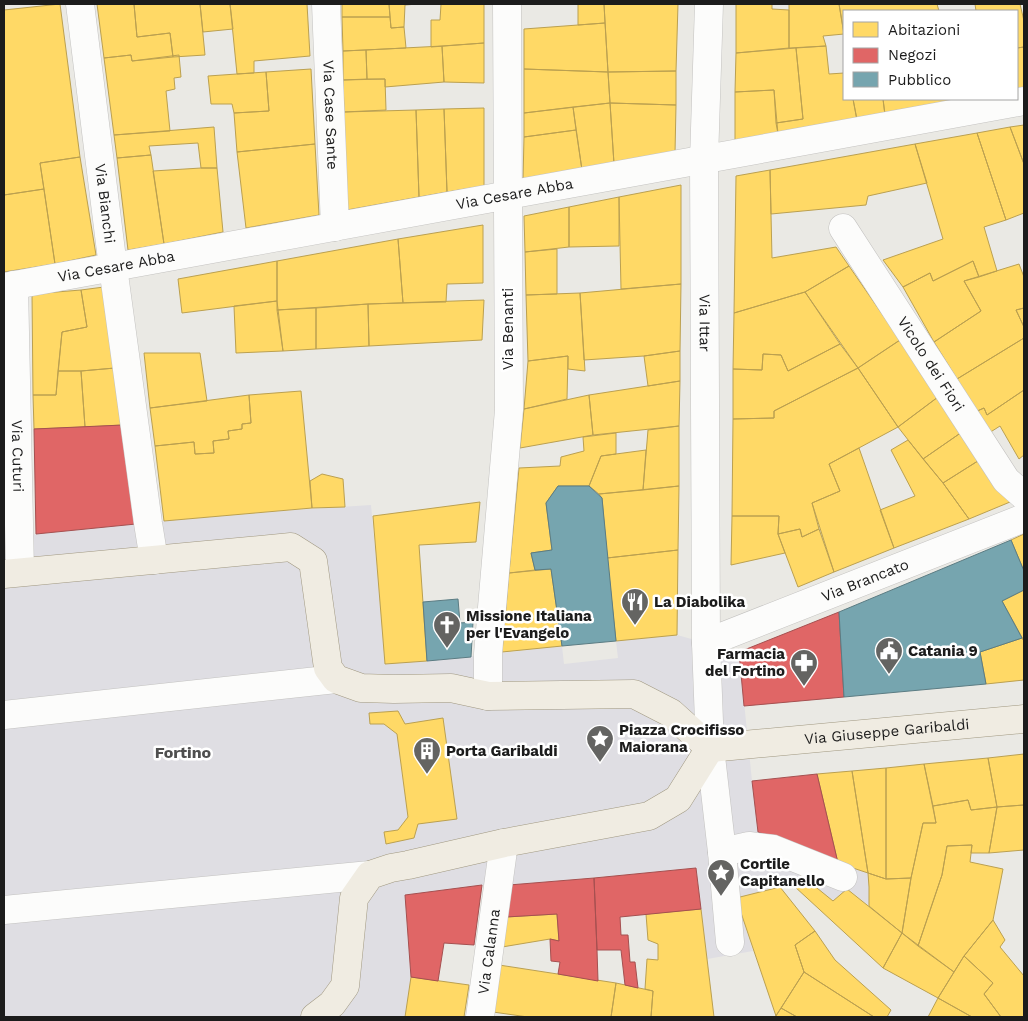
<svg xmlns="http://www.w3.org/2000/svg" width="1028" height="1021" viewBox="0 0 1028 1021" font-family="'Work Sans',sans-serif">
  <rect width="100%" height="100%" fill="#eae9e4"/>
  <path fill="#dfdee3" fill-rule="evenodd" d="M371,505L386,663L449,659L562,646L564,664L618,658L616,641L677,635L739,652L752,781L758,832L838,863L868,873L869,887V906L848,889L833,901L794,886L780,887L736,898L753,951L707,959L696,868L509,885H482L405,896L411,977L405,1017H4V539L36,534L164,521L294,510ZM397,711L405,724L443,719L457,818L418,824L414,838L386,844L384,832L398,830L408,817L397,734L384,724H371L369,713Z"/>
  <path fill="#ffd966" stroke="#bba050" d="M60,4L80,157L40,163L44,189L4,195V10Z
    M97,4H134L137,37L170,33L173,57L132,61L131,55L104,58Z
    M134,4H200L205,55L173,57L170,33L137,37Z
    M200,4H230L233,29L203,32Z
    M230,4H307L310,56L254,61V73L237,74Z
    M342,4H389L390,17H342Z
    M389,4H418L405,5L404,27L391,28Z
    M441,4H484V43L431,47V20H440Z
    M578,4H604L605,23L578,25Z
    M604,4H678L676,71L608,72Z
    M736,4H772V9L789,10V48L736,53Z
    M789,4H839L844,34L823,36L826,46L789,48Z
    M839,4H937L939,11H844V34Z
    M975,4H1020L1024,21V47L1017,48V11H976Z
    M342,17H390L391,28L404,27L406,48L343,51Z
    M605,23L608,72L524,69V29Z
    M484,43V83L444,82L442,46Z
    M442,46L444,82L385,87V79H367L366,50Z
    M826,46L829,74L844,73V99H853L857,120L778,134L776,123L803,119L796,48Z
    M1024,47V89L1017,90V48Z
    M796,48L803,119L776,123L774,90L735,92L736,53Z
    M366,50L367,79L343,80V51Z
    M131,55L132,61L179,55L181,77L174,78L175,89L166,91L170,131L114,135L104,58Z
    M311,69L315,144L237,152L234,113L269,111L266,72Z
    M524,69L608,72L610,103L524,113Z
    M676,71V105L610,103L608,72Z
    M266,72L269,111L234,113L232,104H211L208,76Z
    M385,79L386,110L344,112L343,80Z
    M774,90L778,134L735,142V92Z
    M853,99H883L885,115L857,120Z
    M883,99H972L885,115Z
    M610,103L676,105L675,153L614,164Z
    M610,103L614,164L582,170L573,107Z
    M573,107L576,130L524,137V113Z
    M484,108V186L447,192L444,109Z
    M444,109L447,192L419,197L416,110Z
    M416,110L419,197L347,210L344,112Z
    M1024,125V164L1010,127Z
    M214,127L217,168H201L198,143L149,146L151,155L117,158L114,135Z
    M1010,127L1024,164V213L1006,220L977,133Z
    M576,130L582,170L523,180L524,137Z
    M977,133L1006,220L984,227L997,271L979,277L973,261L933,281L930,273L903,287L883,260L943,239L915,144Z
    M315,144L319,215L246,228L237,152Z
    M915,144L927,183L868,196L866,205L771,214L770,170Z
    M151,155L164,244L128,250L117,158Z
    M80,157L96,255L55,264L40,163Z
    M201,168H217L223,232L164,244L153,171Z
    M770,170L772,258L836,247L849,266L805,292L734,313L736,176Z
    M681,185V284L621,289L619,197Z
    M44,189L55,264L4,272V195Z
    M619,197V246L569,247V207Z
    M569,207V247L525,252L524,216Z
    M483,225V283L447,284L446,302L403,303L398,239Z
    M398,239L403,303L368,304L277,310V261Z
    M557,249V294L526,295L525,252Z
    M277,261V301L182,313L178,279Z
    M973,261L979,277L964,281L981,311L934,342L903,287L930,273L933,281Z
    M1019,264L1024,277V308L1016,310L1024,327V338L957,379L934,342L981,311L964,281Z
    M849,266L900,340L858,368L805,292Z
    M681,284L680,351L644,356L584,360L580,293Z
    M104,287L115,368L81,371H58L62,332L87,327L81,290Z
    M81,290L87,327L62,332L56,395H33L32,294Z
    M805,292L840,344L788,371L781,355L763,354L762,370L733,369L734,313Z
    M580,293L585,371L568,369V356L528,361L526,295Z
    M484,300L482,340L369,346L368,304Z
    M277,301L283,351L236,353L234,306Z
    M368,304L369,346L316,349V308Z
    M316,308V349L283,351L277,310Z
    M1024,308V327L1016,310Z
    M1024,338V390L987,415L984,408L975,412L957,379Z
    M900,340L938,397L898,427L858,368Z
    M840,344L858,368L774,411V418L733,419V369L762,370L763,354L781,355L788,371Z
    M680,351V381L648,386L644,356Z
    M144,353H200L207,401L150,408Z
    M568,356L567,399L524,409L528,361Z
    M115,368L123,425L85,427L81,371Z
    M858,368L898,427L829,464L840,491L812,503L819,529L802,537L800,529L778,534L779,516H732L733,419L774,418V411Z
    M58,371H81L85,427L34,429L33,395H56Z
    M680,381L679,426L593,435L589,395Z
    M1024,390V455L1019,459L1000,426L989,433L975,412L984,408L987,415Z
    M301,391L312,508L164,521L155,446L194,442L195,454L214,453L213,441L229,439L228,431L242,429V424L251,423L249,395Z
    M249,395L251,423L242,424V429L228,431L229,439L213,441L214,453L195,454L194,442L155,446L150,408Z
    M589,395L593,435L520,448L524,409Z
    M938,397L962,432L923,459L898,427Z
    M679,426V486L643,490L648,430Z
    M962,432L981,459L943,483L923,459Z
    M616,433V454L601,456L589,486H558L546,503L552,550L531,553L535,570L509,573L519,468L560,466L561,457L584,451L583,437Z
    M908,440L943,483L969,519L894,548L880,510L915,496L891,450Z
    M859,448L894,548L834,572L812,503L840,491L829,464Z
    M646,450L643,490L599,494L589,486L601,456Z
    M981,459L1010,502L969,519L943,483Z
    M322,474L343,479L345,507L312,508L310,481Z
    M679,486L678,550L607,558L602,498L599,494Z
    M480,502L476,542L419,545L427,661L385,664L373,516Z
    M732,516H779L778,534L785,553L731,565Z
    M800,529L802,537L819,529L834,572L798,587L778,534Z
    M1024,534V571L1011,540Z
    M678,550L677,635L616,641L607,558Z
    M551,569L562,646L502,652L509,573Z
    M1024,590V641L1002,601Z
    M1022,638L1024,641V680L986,684L980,652Z
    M398,711L405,724L443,718L457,819L418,824L414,838L386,844L384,832L398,830L408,817L397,734L384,724H370L369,713Z
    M1024,754V805L997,807L988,758Z
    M988,758L997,807L971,810L968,800L933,806L924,764Z
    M924,764L936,823H923L911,878L886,879V768Z
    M886,768V879L868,873L852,771Z
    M852,771L868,873L838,863L817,774Z
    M968,800L971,810L997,807L989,853H971L972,845L947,846L942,875L918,946L902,933L911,878L923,823H936L933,806Z
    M1024,805V850L989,853L997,807Z
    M972,845L970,862L1003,869L993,920L964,956L954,972L918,946L942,875L947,846Z
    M868,873L886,879L911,878L902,933L869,906V887Z
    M801,875L833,901L847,889L902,933L883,968L794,886Z
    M780,887L815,931L795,945L804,972L776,1016L736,898Z
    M701,909L714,1017H651L653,991L645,989L647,959L658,960V944L648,940L646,914Z
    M557,914L559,941L550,939L502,947L506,917Z
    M993,920L1005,940L1000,947L1024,976V1017H1001L984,994L993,983L964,956Z
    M815,931L835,960L891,1010L887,1017H874L804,972L795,945Z
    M902,933L954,972L938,998L883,968Z
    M964,956L993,983L984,994L1001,1017H972L938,998Z
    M499,965L616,983L611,1017H528L493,1012Z
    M804,972L874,1017H797L781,1008Z
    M411,977L469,985L464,1017H405Z
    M616,983L653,991L651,1017H611Z
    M938,998L972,1017H928Z
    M781,1008L797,1017H775Z"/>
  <path fill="#e06666" stroke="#a55050" d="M123,425L136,524L36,534L34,429Z
    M839,612L844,697L744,706L739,652Z
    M817,774L838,863L758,832L752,781Z
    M696,868L701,909L620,917L621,935H628L630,962H635L638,988L625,985L621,950H597L594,878Z
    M594,878L597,950L598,981L558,974L560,962L551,961L550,939L559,941L557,914L506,917L509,885Z
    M482,885L474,945L444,943L438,981L411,977L405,895Z"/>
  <path fill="#76a5af" stroke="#5b7c83" d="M558,486H589L602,498L616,641L562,646L551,569L535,570L531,553L552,550L546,503Z
    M1011,540L1024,571V590L1002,601L1022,638L980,652L986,684L844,697L839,612Z
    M458,599L460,623L473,622L471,657L427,661L423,602Z"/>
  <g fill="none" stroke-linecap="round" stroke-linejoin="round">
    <defs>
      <g id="minor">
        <path id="s1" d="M80,4L113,267L148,523L154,560"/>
        <path id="s2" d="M326,4L335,227"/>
        <path id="s3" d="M709,4L704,160L706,643L710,748L722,852L730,942"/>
        <path id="s4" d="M843,228L1006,480L1024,496"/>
        <path id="s5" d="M14,285L20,572"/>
        <path id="s6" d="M4,287L1024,101"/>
        <path id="s7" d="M706,643L1024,518"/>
        <path d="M488,696V654L509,410L507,4"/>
        <path d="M4,715L336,679"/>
        <path d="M722,852L749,846L773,849L843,877"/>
        <path d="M4,910L370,875"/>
        <path id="s8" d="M480,1017L504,843"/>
      </g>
      <g id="major">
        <path id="s9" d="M4,574L291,547L313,561L328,668L336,679L361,688L394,689L451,688L488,696L634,694L671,713L710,748L1024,719"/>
        <path d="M315,1017L332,1004L345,986L354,898L370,875L391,868L408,865L504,843L649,816L678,799L710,748"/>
      </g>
    </defs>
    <use href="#minor" stroke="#c3c2c0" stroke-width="29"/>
    <use href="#major" stroke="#a09881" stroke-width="29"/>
    <use href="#minor" stroke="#fcfcfb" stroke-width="28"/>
    <use href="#major" stroke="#f0ece2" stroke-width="28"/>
  </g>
  <defs>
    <symbol id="restaurant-pin" viewBox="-11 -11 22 30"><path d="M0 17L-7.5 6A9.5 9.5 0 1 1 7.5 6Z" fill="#646462" stroke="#fff"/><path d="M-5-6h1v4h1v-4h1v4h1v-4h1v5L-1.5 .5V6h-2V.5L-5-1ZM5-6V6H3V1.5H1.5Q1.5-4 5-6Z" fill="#fff"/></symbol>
    <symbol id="church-pin" viewBox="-11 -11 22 30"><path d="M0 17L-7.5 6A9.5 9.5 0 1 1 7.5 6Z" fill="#646462" stroke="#fff"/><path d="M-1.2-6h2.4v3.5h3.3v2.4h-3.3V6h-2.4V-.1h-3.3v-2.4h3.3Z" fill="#fff"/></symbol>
    <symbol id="civic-pin" viewBox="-11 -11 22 30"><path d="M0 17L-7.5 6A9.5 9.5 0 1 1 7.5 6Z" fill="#646462" stroke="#fff"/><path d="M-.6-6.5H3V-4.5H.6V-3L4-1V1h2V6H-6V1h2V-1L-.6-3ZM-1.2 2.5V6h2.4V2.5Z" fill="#fff"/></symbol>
    <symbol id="pharmacy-pin" viewBox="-11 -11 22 30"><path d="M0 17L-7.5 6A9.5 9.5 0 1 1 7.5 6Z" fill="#646462" stroke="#fff"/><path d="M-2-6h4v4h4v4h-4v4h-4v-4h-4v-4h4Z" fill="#fff"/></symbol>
    <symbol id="sight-pin" viewBox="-11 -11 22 30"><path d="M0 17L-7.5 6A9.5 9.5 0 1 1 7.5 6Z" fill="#646462" stroke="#fff"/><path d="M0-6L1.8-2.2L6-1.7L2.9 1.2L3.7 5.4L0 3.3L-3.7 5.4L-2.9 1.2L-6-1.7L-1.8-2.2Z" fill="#fff"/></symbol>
    <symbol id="building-pin" viewBox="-11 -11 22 30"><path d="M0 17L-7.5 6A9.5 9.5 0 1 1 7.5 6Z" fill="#646462" stroke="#fff"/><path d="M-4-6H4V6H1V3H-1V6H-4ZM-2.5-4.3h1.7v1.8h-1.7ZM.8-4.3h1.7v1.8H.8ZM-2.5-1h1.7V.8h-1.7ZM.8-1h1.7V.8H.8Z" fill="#fff"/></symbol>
  </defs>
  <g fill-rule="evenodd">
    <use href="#restaurant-pin" x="619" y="586" width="32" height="43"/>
    <use href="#church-pin" x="431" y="609" width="32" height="43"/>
    <use href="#civic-pin" x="873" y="635" width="32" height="43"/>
    <use href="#pharmacy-pin" x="788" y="647" width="32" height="43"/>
    <use href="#sight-pin" x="584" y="723" width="32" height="43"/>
    <use href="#building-pin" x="411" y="735" width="32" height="43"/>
    <use href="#sight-pin" x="705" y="857" width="32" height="43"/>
  </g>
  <g text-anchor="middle" stroke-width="5" stroke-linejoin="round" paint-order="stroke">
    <g font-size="15" fill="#1c1c1c" stroke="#fff">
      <text dy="5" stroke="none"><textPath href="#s2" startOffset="111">Via Case Sante</textPath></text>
      <text dy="5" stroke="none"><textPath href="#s6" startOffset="519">Via Cesare Abba</textPath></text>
      <text dy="5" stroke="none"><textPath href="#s1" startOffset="201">Via Bianchi</textPath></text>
      <text dy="5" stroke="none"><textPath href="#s6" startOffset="114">Via Cesare Abba</textPath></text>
      <text dy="5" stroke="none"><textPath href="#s3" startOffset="319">Via Ittar</textPath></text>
      <text transform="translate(508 329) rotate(-90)" y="5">Via Benanti</text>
      <text dy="5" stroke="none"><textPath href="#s4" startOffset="162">Vicolo dei Fiori</textPath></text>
      <text dy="5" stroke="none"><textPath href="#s5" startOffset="171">Via Cuturi</textPath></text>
      <text dy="5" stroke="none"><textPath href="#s7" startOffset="171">Via Brancato</textPath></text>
      <text dy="5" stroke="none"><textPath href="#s9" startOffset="1008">Via Giuseppe Garibaldi</textPath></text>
      <text dy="5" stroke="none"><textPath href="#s8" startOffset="66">Via Calanna</textPath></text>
    </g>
    <g font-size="15" font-weight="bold" fill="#1c1c1c" stroke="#fff" text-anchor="start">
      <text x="654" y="607">La Diabolika</text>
      <text x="466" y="621">Missione Italiana<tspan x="466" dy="17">per l'Evangelo</tspan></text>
      <text x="908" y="656">Catania 9</text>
      <text x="785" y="659" text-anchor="end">Farmacia<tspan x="785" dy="17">del Fortino</tspan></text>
      <text x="619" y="735">Piazza Crocifisso<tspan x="619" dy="17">Maiorana</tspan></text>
      <text x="446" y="756">Porta Garibaldi</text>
      <text x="740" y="869">Cortile<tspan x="740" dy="17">Capitanello</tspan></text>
    </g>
    <g font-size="16" font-weight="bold" fill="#4f4f4f" stroke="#fff">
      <text x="183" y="758">Fortino</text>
    </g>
  </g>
  <rect width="1028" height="1021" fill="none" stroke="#1c1c1c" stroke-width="10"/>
  <rect x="843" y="10" width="175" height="90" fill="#ffffff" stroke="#a4a4a4"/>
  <rect x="853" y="22" width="25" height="15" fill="#ffd966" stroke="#a4a4a4"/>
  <text x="888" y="35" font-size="15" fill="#1c1c1c">Abitazioni</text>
  <rect x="853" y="48" width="25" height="15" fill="#e06666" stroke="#a4a4a4"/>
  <text x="888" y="60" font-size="15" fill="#1c1c1c">Negozi</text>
  <rect x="853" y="72" width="25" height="15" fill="#76a5af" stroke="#a4a4a4"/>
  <text x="888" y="85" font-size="15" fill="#1c1c1c">Pubblico</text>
</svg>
